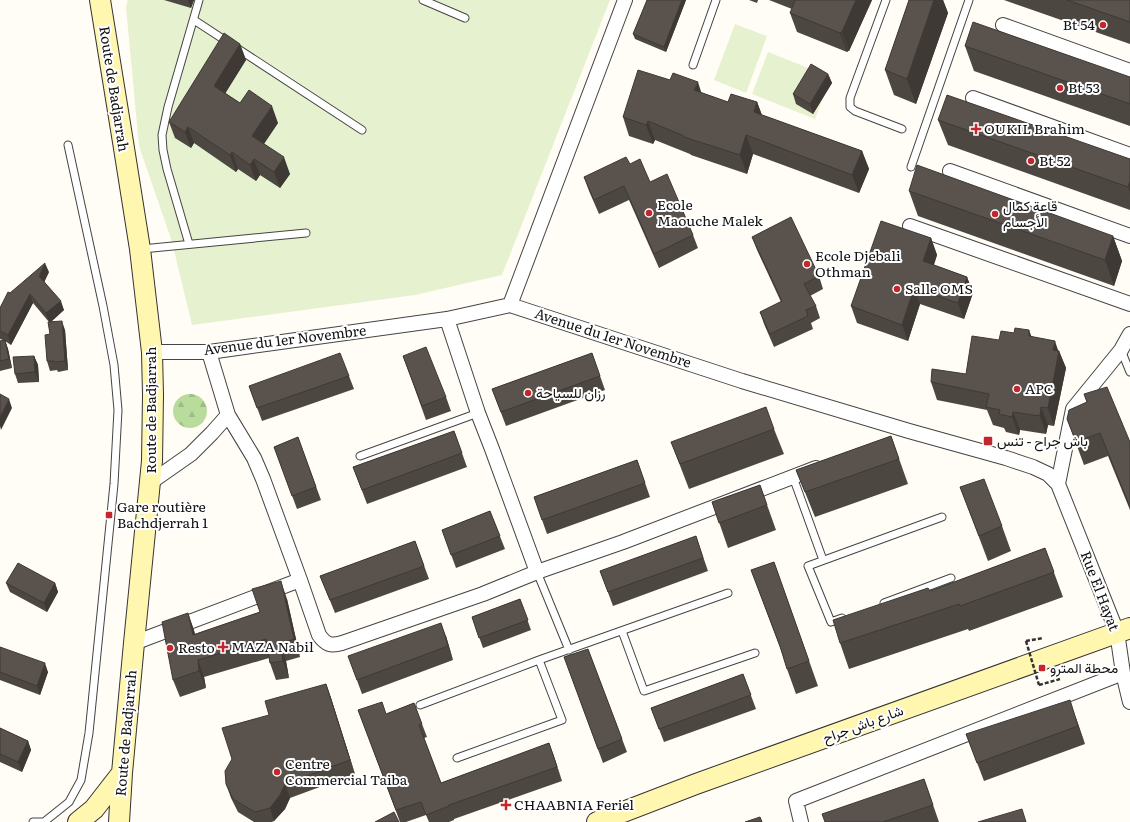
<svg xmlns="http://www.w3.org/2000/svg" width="1130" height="822" viewBox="0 0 1130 822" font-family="Literata,Vazirmatn,serif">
  <defs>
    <pattern id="forest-firs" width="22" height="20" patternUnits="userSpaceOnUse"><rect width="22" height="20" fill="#b9dc9c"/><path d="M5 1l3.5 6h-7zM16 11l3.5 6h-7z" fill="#9ebc85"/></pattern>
  </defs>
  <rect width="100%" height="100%" fill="#fffdf5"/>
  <path fill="url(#forest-firs)" d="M173 411a17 17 0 1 1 34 0a17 17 0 1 1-34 0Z"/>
  <path fill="#e6f2cf" d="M128,0H610L502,275L415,295L192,325L172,242L139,146L126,7Z
    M735,24L767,36L746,93L714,80Z
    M768,52L831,77L815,119L752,94Z"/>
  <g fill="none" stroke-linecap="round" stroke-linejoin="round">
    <defs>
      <path id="service" d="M423,0L465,18
        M886,0L850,98V107L855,111L902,129
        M194,20L362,130
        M693,65L716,0
        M911,167L969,0
        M189,244L167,169L163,150L162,135L168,107L199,0
        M142,249L306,233
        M1121,350L1130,372
        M360,456L478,413
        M793,477L823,560
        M537,572L569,650
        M884,603L951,578
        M842,618L831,622L808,566L942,517
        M622,631L644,691L755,653
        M420,705L539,660L728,593
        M457,758L562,720L539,660
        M33,822H44L69,802L81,780L89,733L114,484L118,410L114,365L103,306L68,145"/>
      <path id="minor" d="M1003,25L1130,71
        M973,98L1130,155
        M950,171L1130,236
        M910,226L1130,304
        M510,305L625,0
        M447,319L478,413L492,449L537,572
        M152,352H209L447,319L510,305L742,381L909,431L1006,458L1033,467L1048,474L1058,484L1117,632L1123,673L1130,702
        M209,352L228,415L254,458L263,479L300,580L319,635C326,645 331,646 342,643L483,594L537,572L623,542L816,468
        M151,482L191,454L212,433L228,415
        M1058,484L1073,409L1121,350L1130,334
        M134,643L300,580
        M801,822L796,801L1123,673"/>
      <path id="secondary" d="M100,0L123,142L140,249L152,352L153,395L152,461L134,643L122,773L119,822
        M78,822L94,809L122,773
        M597,822L696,784L1130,628"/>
    </defs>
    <use href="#service" stroke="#444" stroke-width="9"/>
    <use href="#minor" stroke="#444" stroke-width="16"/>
    <use href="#secondary" stroke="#333" stroke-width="22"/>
    <path stroke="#333" stroke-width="2.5" stroke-dasharray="4 2" stroke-linecap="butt" d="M1026,641L1043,638
      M1039,685L1060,679"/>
    <use href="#service" stroke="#fff" stroke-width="7"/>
    <use href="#minor" stroke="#fff" stroke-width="14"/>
    <use href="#secondary" stroke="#fff6b0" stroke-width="20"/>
    <path stroke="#333" stroke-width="2.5" stroke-dasharray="4 2" stroke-linecap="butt" d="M1026,641L1039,685"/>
  </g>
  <path fill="#4d4742" d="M164,0H194L191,8Z
    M647,0H686L666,52L635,39L633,34Z
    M749,0H758L757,3Z
    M769,0H872L849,51H848L847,52L797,32L790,13L792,9Z
    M909,0H943L948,13L916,104L894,95L885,70Z
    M1004,0H1130V44Z
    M240,44L246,60L225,93L240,103L278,123L264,144L290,174L280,188L260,175L256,181L238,169L236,172L194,143L191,148L175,138L169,122Z
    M965,46L1130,77V126L974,71Z
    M828,74L832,83L813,114L796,104L793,94Z
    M702,93L728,102H757L762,115L862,151L869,169L859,193L753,154L747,174L691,155L690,154L655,140L653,144L629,136L623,117Z
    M938,120L1130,159V210L948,145Z
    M630,164L650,182L693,235L698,248L659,268L629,200L599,214L589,191L584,177Z
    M909,191L1113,236L1122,261L1114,286L918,216Z
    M752,237L819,276L823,289L810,296L816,306L820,318L811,323L813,329L774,347L764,324L760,312L781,302L757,250Z
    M931,238L937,255L934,265L967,277L973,293L964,319L920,304L908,341L857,323L851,306Z
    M49,272L44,281L64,310L50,322L65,330L68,370L58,372L57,370L50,371L47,361L50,334L49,322L33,303L11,345L5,341L8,349L12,368L0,371V341L3,340L0,339V308L10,293Z
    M1032,337L1059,351L1066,368L1054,426L1048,425L1046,434L1020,430L1019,435L1006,432L1004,428L993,425L987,410L937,400L931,382L966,374Z
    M592,353L605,390L506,426L492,389Z
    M34,356L38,365L39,382L18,383L15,374Z
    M403,356L446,397L451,411L426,420Z
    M349,376L354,389L262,421L249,386Z
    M1084,394L1130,442V510L1108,456L1084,465L1067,419L1087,403Z
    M774,429L784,454L689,489L671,442Z
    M454,431L467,467L367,504L353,467Z
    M891,436L908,484L815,517L796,470Z
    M298,437L321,500L297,509L274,447Z
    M637,460L650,497L547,534L534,497Z
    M760,485L776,530L728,548L712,502Z
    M960,487L1002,526L1011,551L988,561Z
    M490,511L505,549L456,568L442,530Z
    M696,536L708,571L613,606L600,571Z
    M415,541L429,579L335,613L320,576Z
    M1045,548L1063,597L969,631L968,629L849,669L840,643L930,591Z
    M774,562L818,686L796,694L787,669L782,653L751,570Z
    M6,583H55L58,592L47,612L10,592Z
    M287,599L300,657L286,661L289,678L276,680L270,663L269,658L204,677L206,688L180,697L173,680L188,613L195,634L260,612Z
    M520,599L531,630L483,648L472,617Z
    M446,636L453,660L362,694L348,656Z
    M0,647L48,672L40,695L0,680Z
    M588,649L627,752L603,763L564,657Z
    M743,674L756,709L664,742L651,708Z
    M326,684L331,698L355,774L290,798L285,809L274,821L272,822H254L238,812L231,798L226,784L269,715Z
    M414,703L427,737L424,738L441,783L549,743L562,781L454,819V820L449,822H429L426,815L406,822H400L358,710L386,714Z
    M1076,718L1085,744L984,781L966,734Z
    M0,728L28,741L31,750L22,772L0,762Z
    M924,779L939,822H825Z"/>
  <path fill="#3f3936" d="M188,0H194L191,8Z
    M682,0H686L666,52L664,47Z
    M856,0H872L849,51L842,32Z
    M934,0H943L948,13L916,104L907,79Z
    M841,32L848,51L847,52L840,33Z
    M240,44L246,60L220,102L214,86Z
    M828,74L832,83L813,114L810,104Z
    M698,82L704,101L694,90Z
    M757,102L764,121L754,112Z
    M272,106L278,123L258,152L252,136Z
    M648,121L655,140L653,144L646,125Z
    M188,127L194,143L191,148L185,132Z
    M746,135L753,154L747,174L740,155Z
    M862,151L869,169L859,193L852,175Z
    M232,152L238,169L236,172L230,155Z
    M284,157L290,174L280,188L274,172Z
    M254,159L260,175L256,181L250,165Z
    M1130,181V193L1128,187Z
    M1113,236L1122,261L1114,286L1105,260Z
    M931,238L937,255L929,278L923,261Z
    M45,263L49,272L43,285L39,276Z
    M967,277L973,293L964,319L958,303Z
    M914,288L920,304L908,341L902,325Z
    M30,294L33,303L11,345L8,335Z
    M61,301L64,310L50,323L46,313Z
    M62,321L65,330L68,370L65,361Z
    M1029,330L1036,348L1029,336Z
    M5,340L8,349L12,368L9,359Z
    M1055,341L1059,353V351L1066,368L1054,426L1048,408L1053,350Z
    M34,356L38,365L39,382L35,372Z
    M9,399L12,408L1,430L0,426V417Z
    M1041,407L1048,425L1046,434L1040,416Z
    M1013,412L1020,430L1019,435L1012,417Z
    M281,581L287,599L300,657L294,639Z
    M55,583L58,592L47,612L44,603Z
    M188,613L194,630L199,652L193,635Z
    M441,623L446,636L453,660L448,646Z
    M280,644L286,661L289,678L283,661Z
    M198,660L204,677L206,688L199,671Z
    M45,663L48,672L40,695L37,686Z
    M326,684L331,698L355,774L350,760Z
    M1070,700L1076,718L1085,744L1078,726Z
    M28,741L31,750L22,772L18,762Z
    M549,743L554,756L562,781L557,767Z
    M285,784L290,798L285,809L274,821L270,808Z"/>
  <path fill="#5a524d" stroke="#3f3936" d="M647,0H682L664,47L633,34Z
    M795,0H856L842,32H841L840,33L790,13Z
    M909,0H934L907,79L885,70Z
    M1067,0H1130V22Z
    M973,22L1130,77V104L965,46Z
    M224,33L240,44L214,86L240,103L249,90L272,106L252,136L284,157L274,172L254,159L250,165L232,152L230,155L188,127L185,132L169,122Z
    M811,64L828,74L810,104L793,94Z
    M638,70L670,80L673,73L698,82L694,90L728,102L731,94L757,102L754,112L862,151L852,175L746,135L740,155L684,137V136L648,121L646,125L623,117Z
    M947,95L1130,159V181L1128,187L938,120Z
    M626,157L630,164L640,159L650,182L667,174L693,235L654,254L624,186L594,200L584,177Z
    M917,165L1113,236L1105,260L909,191Z
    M791,217L819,276L804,284L816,306L806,310L808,316L770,334L760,312L782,301L752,237Z
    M881,221L931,238L923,261L967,277L958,303L914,288L902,325L851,306Z
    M45,263L39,276L61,301L46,313L30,294L8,335L0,331V308L8,292L10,293Z
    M62,321L65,361L55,362L54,361H47L45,335L50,334L48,322Z
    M1015,328L1029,330V336L1055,341L1053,350L1059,351L1048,408L1041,407L1040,416L1013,412L1012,417L999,414L1000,410L986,407L989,394L931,382L932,369L966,374L972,336L999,340L1001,331L1014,333Z
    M5,340L9,359L0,361V341Z
    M426,347L446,397L422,406L403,356Z
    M340,353L349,376L257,408L249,386Z
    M592,353L600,376L501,412L492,389Z
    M34,356L35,372L15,374L13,357Z
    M1107,387L1130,442V507L1100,433L1076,442L1067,419L1069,410L1087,402L1084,394Z
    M0,394L9,399L0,417Z
    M766,407L774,429L680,464L671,442Z
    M454,431L462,453L362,490L353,467Z
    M891,436L899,459L805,492L796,470Z
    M298,437L316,487L292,496L274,447Z
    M637,460L645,483L542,520L534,497Z
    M984,479L1002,526L979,536L960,487Z
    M760,485L767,505L719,523L712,502Z
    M490,511L500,536L451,555L442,530Z
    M696,536L703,558L608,592L600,571Z
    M415,541L424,566L330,600L320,576Z
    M1045,548L1054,572L960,606L959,604L840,643L833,620L928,588L930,591Z
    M774,562L809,661L787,669L780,646L751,570Z
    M18,563L55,583L44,603L6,583Z
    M281,581L294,639L280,644L283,661L270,663L266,639L198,660L199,671L173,680L162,622L188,613L193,635L260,612L252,589Z
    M520,599L528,620L479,638L472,617Z
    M441,623L448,646L357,680L348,656Z
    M0,647L45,663L37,686L0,672Z
    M588,649L622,739L598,749L564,657Z
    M743,674L751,695L659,729L651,708Z
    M326,684L350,760L285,784L280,795L270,808L255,812L233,799L226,784L225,771L232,759L222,728L269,715L265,701Z
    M1070,700L1078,726L977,763L966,734Z
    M382,702L386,714L414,703L422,724L419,725L441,783L549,743L557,767L449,805V806L426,815L421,802L396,810L358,710Z
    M0,728L28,741L18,762L0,754Z
    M924,779L933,805L883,822H825L822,814Z
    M1022,809L1026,822H978Z
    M394,812L399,822H375Z
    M760,817L762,822H745Z"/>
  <g fill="#c4262e" stroke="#fff" stroke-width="1.5">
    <circle cx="1103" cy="25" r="4"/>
    <circle cx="1060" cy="88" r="4"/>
    <path d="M974 123h4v4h4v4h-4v4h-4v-4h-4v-4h4z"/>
    <circle cx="1031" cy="161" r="4"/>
    <circle cx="649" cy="213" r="4"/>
    <circle cx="995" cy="214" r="4"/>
    <circle cx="807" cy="264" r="4"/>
    <circle cx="897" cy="289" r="4"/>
    <circle cx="1017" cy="389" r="4"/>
    <circle cx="528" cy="393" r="4"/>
    <rect x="983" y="436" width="10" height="10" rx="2"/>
    <rect x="105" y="511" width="8" height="8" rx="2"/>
    <path d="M221 641h4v4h4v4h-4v4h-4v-4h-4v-4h4z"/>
    <circle cx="170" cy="648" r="4"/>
    <rect x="1038" y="664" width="8" height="8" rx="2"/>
    <circle cx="277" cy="772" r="4"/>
    <path d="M504 799h4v4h4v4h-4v4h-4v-4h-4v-4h4z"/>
  </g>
  <g text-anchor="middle" stroke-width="4" stroke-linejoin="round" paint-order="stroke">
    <g font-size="14" fill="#111" stroke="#fff" text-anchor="start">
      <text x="1095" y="30" text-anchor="end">Bt 54</text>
      <text x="1068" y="93">Bt 53</text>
      <text x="984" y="134">OUKIL Brahim</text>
      <text x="1039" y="166">Bt 52</text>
      <text x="657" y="210">Ecole<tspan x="657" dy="16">Maouche Malek</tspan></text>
      <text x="1003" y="211">قاعة كمال<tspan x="1003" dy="16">الأجسام</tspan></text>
      <text x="815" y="261">Ecole Djebali<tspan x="815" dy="16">Othman</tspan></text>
      <text x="905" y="294">Salle OMS</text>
      <text x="1025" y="394">APC</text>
      <text x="536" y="398">رزان للسياحة</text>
      <text x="997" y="446">باش جراح - تنس</text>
      <text x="117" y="512">Gare routière<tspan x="117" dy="16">Bachdjerrah 1</tspan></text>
      <text x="231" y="652">MAZA Nabil</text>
      <text x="178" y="653">Resto</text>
      <text x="1050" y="673">محطة المترو</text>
      <text x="285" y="769">Centre<tspan x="285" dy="16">Commercial Taiba</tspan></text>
      <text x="514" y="810">CHAABNIA Feriel</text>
    </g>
    <g font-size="14" fill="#111" stroke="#fff">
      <text transform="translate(114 89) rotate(81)" y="5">Route de Badjarrah</text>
      <text transform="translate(613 338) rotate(18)" y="5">Avenue du 1er Novembre</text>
      <text transform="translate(285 340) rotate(-7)" y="5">Avenue du 1er Novembre</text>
      <text transform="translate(151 410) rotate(-90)" y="5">Route de Badjarrah</text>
      <text transform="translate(1100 591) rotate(69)" y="5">Rue El Hayat</text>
      <text transform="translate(863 724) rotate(-20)" y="5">شارع باش جراح</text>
      <text transform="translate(126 733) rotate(-85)" y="5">Route de Badjarrah</text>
    </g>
  </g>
</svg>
